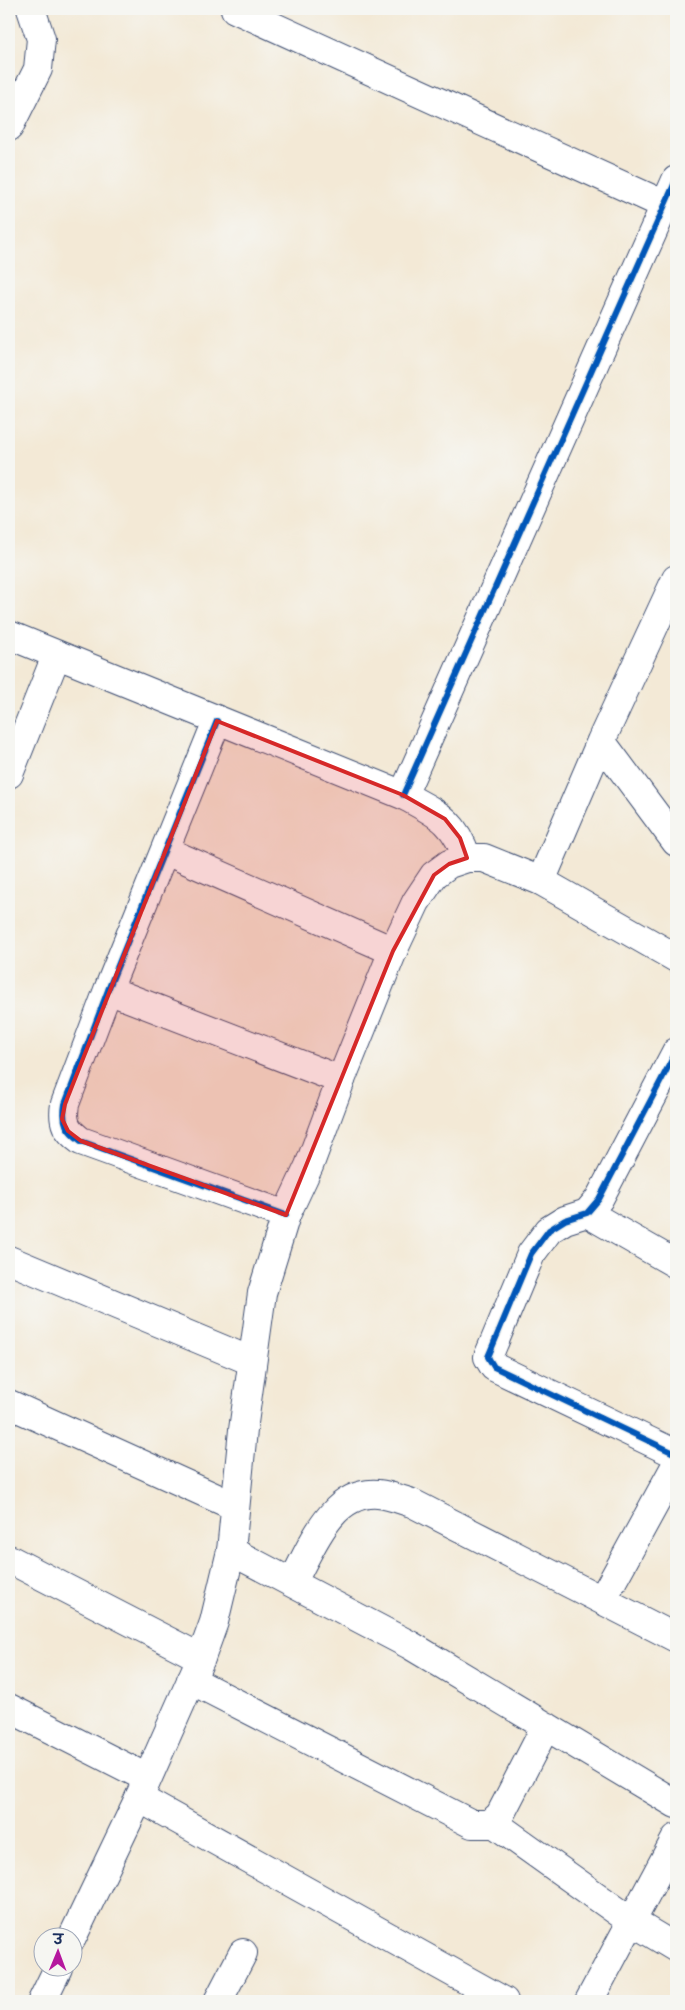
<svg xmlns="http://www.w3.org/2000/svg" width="685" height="2010" viewBox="0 0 685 2010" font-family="'Architects Daughter','Playpen Sans Deva',sans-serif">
  <rect width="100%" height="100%" fill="#f6f6f2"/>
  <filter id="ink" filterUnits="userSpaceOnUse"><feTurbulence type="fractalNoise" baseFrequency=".02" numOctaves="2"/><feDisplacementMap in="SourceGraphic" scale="10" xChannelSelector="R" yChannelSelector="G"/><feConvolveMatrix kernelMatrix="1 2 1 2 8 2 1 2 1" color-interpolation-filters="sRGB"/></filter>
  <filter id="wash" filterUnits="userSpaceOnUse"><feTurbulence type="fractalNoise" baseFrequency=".0096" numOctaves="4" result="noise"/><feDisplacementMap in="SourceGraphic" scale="20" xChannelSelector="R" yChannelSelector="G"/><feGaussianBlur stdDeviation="1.12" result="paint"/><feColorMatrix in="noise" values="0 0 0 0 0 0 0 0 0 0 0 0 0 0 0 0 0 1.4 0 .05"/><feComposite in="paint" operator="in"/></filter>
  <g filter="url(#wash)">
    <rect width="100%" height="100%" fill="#f3e9d6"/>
  </g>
  <g filter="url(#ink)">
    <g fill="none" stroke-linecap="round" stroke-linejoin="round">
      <defs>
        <path id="minor" d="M235,9L676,210
          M9,127L38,69L41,39L31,9
          M9,635L403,795C437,814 454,819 467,858
          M217,721L108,990L65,1104C62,1123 66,1130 81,1141L286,1215
          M601,741L676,842
          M9,774L56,656
          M403,795L676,180
          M166,851L393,951
          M541,881L601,741L676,579
          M108,990L341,1080
          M676,1052L599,1199L587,1213L565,1220L549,1230L531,1254L488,1357L494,1367L676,1454
          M587,1213L676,1264
          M9,1260L251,1361
          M9,1404L234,1506
          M231,1551L410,1645L676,1804
          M9,1559L201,1658
          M292,1583C311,1549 331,1490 378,1494C389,1495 402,1500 412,1503L676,1638
          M602,1600L676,1465
          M191,1680L472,1824H490L500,1815L546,1726
          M9,1708L147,1778
          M139,1798L504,2001
          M490,1824H495L631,1921L676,1948
          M218,2001L243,1953
          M589,2001L676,1838"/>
        <path id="major" d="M72,1938L139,1798L201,1658L214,1622L231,1551L243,1430L262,1293L286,1215L309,1166L341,1080L393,951L416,902L434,875L449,864L467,858H484L541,881L676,958
          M42,2001L58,1968"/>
      </defs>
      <use href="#minor" stroke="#3b4b70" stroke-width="30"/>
      <use href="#major" stroke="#3b4b70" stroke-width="30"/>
      <use href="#minor" stroke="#fff" stroke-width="28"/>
      <use href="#major" stroke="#fff" stroke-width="28"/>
      <defs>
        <path id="cycleway" d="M217,721L108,990L65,1104C62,1123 66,1130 81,1141L286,1215
          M403,795L676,180
          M676,1052L599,1199L587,1213L565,1220L549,1230L531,1254L488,1357L494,1367L676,1454"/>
      </defs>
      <use href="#cycleway" stroke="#f6f6f2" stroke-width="9"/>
      <use href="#cycleway" stroke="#0057b8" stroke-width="6"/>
    </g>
  </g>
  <path fill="#d62828" fill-opacity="0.2" stroke="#d62828" stroke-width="4" stroke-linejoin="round" d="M217,721L403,795L445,819L460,838L467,858L449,864L434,875L393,951L286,1215L81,1141L68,1131L62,1119L65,1104Z"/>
  <rect width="685" height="2010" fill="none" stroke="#f6f6f2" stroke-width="30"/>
  <g transform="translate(58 1952) rotate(1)"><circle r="24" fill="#f6f6f2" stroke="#9ea6b7"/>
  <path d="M0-4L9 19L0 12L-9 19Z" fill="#b5179e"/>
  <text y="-8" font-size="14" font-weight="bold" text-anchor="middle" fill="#1b2f5e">उ</text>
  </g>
</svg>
